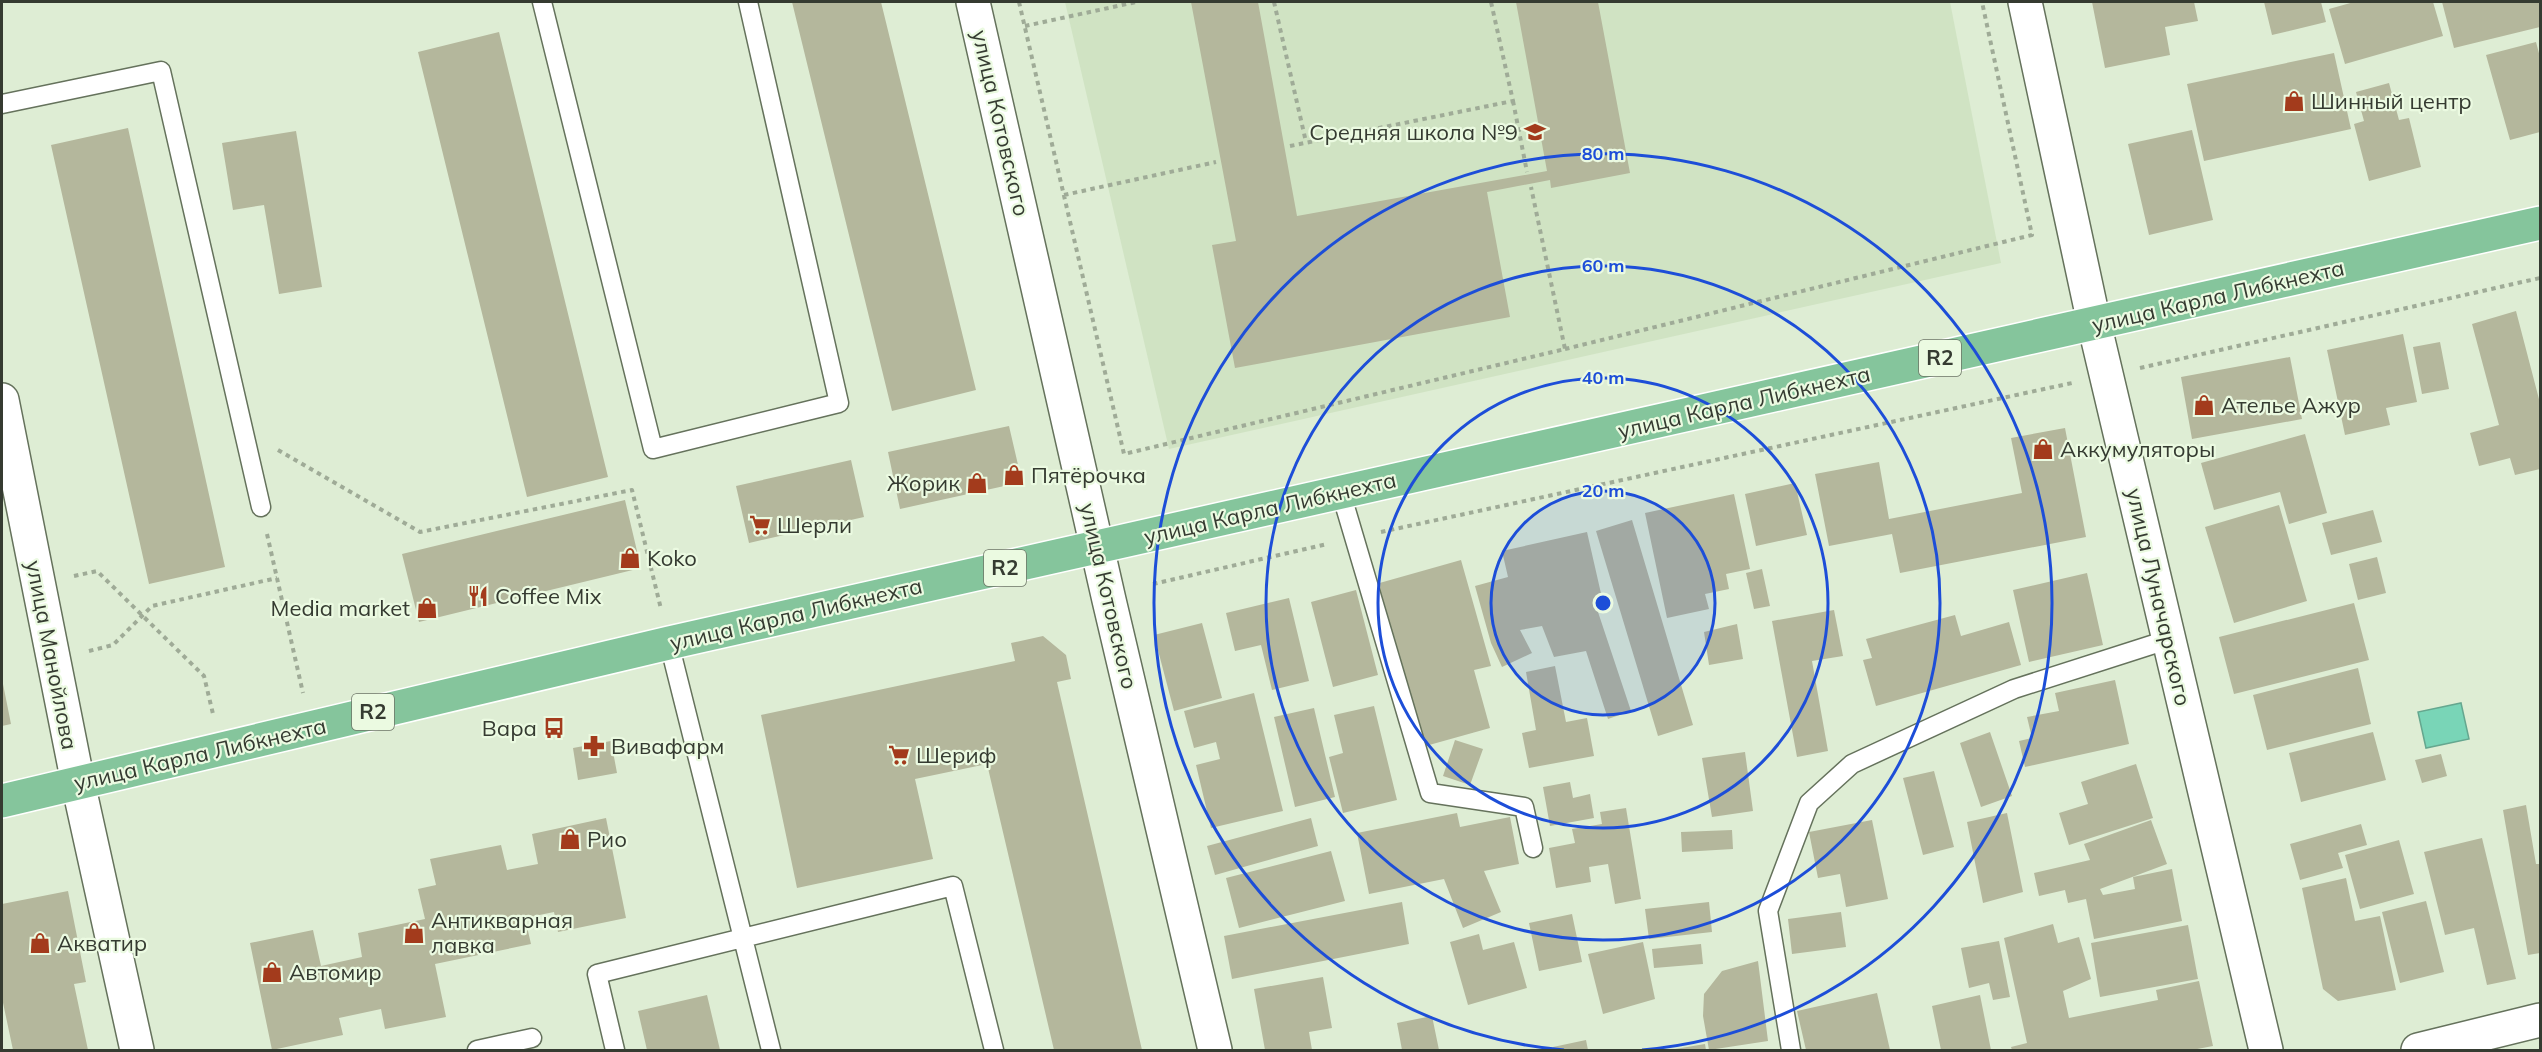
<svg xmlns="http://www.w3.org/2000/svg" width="2542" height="1052" viewBox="0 0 2542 1052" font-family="Mulish,sans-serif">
  <rect width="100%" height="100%" fill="#deedd4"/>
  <path fill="#d0e3c3" d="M1065,2H1950L2001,263L1169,449Z"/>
  <path fill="#79d5b7" stroke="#65a78f" stroke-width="1.5" d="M2461,703L2469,739L2426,748L2418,712Z"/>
  <path fill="#b4b79c" d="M792,2H881L976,390L892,411Z
    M1191,2H1258L1297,216L1547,171L1516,2H1598L1630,173L1551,188L1550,180L1487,192L1510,317L1235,368L1212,245L1236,241Z
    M2092,2H2194L2198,21L2165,27L2170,55L2105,68Z
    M2264,2H2321L2326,22L2272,35Z
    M2354,2H2433L2443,36L2345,64L2329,9Z
    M2442,2H2540V27L2454,48Z
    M499,32L608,477L527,497L418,52Z
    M2536,42L2540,57V132L2510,140L2486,55Z
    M2334,53L2351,129L2204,161L2187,84Z
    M2389,83L2399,120L2409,118L2421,167L2369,181L2354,124L2364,121L2356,92Z
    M128,128L225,567L149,584L51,145Z
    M2192,130L2213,220L2149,235L2128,144Z
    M296,131L322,287L279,294L264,205L233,210L222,143Z
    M2516,311L2540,403V469L2515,475L2510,458L2479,466L2470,433L2499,425L2472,324Z
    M2403,334L2417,402L2386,408L2390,425L2345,435L2327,350Z
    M2440,342L2449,389L2422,394L2413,347Z
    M2290,357L2302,419L2192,439L2181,377Z
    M1009,426L1022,482L900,509L888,452Z
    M2065,428L2086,537L1900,573L1892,534L1829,546L1815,474L1879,462L1889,519L2022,493L2011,438Z
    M2305,434L2327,513L2289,524L2280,492L2214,510L2201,463Z
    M851,460L864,517L749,543L736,486Z
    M1795,483L1807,535L1756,546L1745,494Z
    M1734,494L1750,569L1726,574L1729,589L1705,594L1709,609L1667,618L1645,513Z
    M625,500L641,568L419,622L402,554Z
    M2279,505L2307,601L2234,623L2205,527Z
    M2373,510L2382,542L2331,555L2322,523Z
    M1632,520L1693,725L1658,736L1596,531Z
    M1587,532L1605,611L1598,612L1631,711L1608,719L1586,651L1554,657L1542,626L1520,630L1532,653L1502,667L1491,643L1475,586L1508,577L1502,551Z
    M2377,557L2386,593L2358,600L2349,564Z
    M1461,560L1491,666L1474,670L1490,728L1422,747L1376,584Z
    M1762,569L1770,606L1754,609L1746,573Z
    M2087,573L2103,645L2029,662L2013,590Z
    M1356,590L1378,675L1333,687L1311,602Z
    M1289,598L1309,681L1272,690L1261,645L1235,651L1226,613Z
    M2354,603L2369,660L2234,694L2219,637Z
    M1834,610L1843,656L1812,661L1828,751L1797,757L1772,621Z
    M1955,615L1961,636L2009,622L2021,665L1876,706L1863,660L1872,658L1866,639Z
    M1202,623L1222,698L1174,711L1154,635Z
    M1737,624L1743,659L1709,665L1704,632Z
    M1043,636L1066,655L1071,679L1057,682L1142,1050H1054L987,764L915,779L933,859L797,888L761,715L1015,661L1011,643Z
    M1555,666L1566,722L1587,718L1594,756L1529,768L1522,733L1536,730L1526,672Z
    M2358,668L2371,724L2267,750L2253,695Z
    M2115,680L2129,744L2025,767L2019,741L2032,738L2027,717L2059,711L2055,693Z
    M3,684L11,724L2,726V684Z
    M1254,693L1283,811L1211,828L1196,765L1220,759L1216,742L1194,748L1184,711Z
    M1374,706L1397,800L1343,813L1329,757L1343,753L1334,715Z
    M1314,708L1335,797L1295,807L1274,717Z
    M1990,732L2012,796L1981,807L1960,743Z
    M2373,732L2386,780L2301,802L2289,753Z
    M1455,740L1483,749L1470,785L1443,776Z
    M611,741L617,773L578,780L573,748Z
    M1745,752L1753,811L1712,817L1702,758Z
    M2441,754L2447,776L2422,783L2415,760Z
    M2136,764L2153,818L2069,845L2059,813L2088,804L2081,782Z
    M1934,771L1954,847L1923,855L1903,778Z
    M1570,782L1573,798L1590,794L1594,818L1550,826L1543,787Z
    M2526,805L2536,864H2540V953L2528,955L2503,810Z
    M1626,808L1641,899L1615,904L1608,864L1589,867L1591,882L1556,888L1549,848L1575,843L1572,829L1602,824L1600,812Z
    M1457,813L1460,827L1510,817L1519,864L1484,871L1501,912L1463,928L1444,879L1369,894L1357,833Z
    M2007,813L2023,892L1983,903L1967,822Z
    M606,818L626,918L558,932L554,912L525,918L531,944L435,964L446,1017L385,1029L381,1009L339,1018L343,1035L272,1050L250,943L313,930L321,966L362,957L358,933L425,919L418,889L436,885L430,859L501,845L507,870L538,864L532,834Z
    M1311,818L1318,846L1215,875L1207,846Z
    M1872,820L1888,899L1846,907L1840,874L1818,878L1809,832Z
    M2151,820L2167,864L2100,889L2103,895L2135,889L2133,877L2172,869L2182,921L2094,939L2086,899L2068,903L2065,890L2039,896L2034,873L2090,860L2084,844Z
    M2361,824L2367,845L2338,853L2343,868L2300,880L2290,844Z
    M1732,830L1733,849L1682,852L1681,832Z
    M2482,838L2516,979L2487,985L2474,928L2445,935L2424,852Z
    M2399,840L2414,894L2360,909L2345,855Z
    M1331,851L1345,901L1239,928L1226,878Z
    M2346,878L2355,921L2380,916L2396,990L2338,1001L2323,989L2302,888Z
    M68,891L86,982L74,984L88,1050H13L2,998V904Z
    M2426,901L2444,972L2400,983L2382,912Z
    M1402,902L1409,944L1232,979L1224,936Z
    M1709,902L1712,932L1649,939L1645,909Z
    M1841,912L1846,947L1792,954L1788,919Z
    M1572,914L1582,962L1539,971L1529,923Z
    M2053,924L2058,943L2079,937L2091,979L2063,991L2069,1018L2158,1000L2156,990L2199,981L2213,1046L2192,1050H2012L2011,1047L2027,1043L2004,938Z
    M2188,925L2198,979L2100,997L2091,943Z
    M1479,934L1483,950L1514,942L1527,988L1468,1005L1450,942Z
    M1999,941L2010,997L1993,1000L1989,983L1969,988L1961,948Z
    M1643,942L1655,999L1603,1014L1588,954Z
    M1701,944L1703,964L1654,968L1652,949Z
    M1758,961L1768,1041L1709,1050L1703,1016L1704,994L1722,971Z
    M1323,977L1332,1028L1309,1032L1312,1050H1265L1254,989Z
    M1877,993L1890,1050H1806L1797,1011Z
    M707,995L720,1050H647L638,1011Z
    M1980,995L1991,1050H1941L1932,1006Z
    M1432,1016L1439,1050H1402L1397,1023Z
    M1586,1040L1588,1050H1554L1553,1047Z
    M1705,1044L1706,1050H1675V1049Z"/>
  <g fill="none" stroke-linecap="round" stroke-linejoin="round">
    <defs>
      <path id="lane" d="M542,2L653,449L839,403L748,2
        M2,104L161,71L261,507
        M1341,493L1430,793L1524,807L1533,848
        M669,643L771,1050
        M477,1050L532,1038
        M615,1050L597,974L953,886L994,1050
        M1791,1050L1768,911L1809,803L1852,764L2014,689L2170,639"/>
      <path id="street" d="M973,2L1109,600L1215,1050
        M2025,2L2094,323L2266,1050
        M2,400L78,783L137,1050
        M2418,1050L2540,1020"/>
      <path id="primary" d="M2,801L669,643L2540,223"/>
    </defs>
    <use href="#lane" stroke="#65725c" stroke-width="21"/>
    <use href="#street" stroke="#65725c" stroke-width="36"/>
    <use href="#primary" stroke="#fff" stroke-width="36"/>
    <path stroke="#9fab97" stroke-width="4" stroke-dasharray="4.5 4.5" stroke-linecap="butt" d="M1019,2L1124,454L1565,349L1531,187
      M1274,2L1306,142
      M1025,26L1136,2
      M1513,101L1527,172
      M1290,146L1513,101L1491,2
      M1064,195L1216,162
      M1565,349L2032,235L1982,2
      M2140,368L2540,278
      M278,450L420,532L632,490L661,609
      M1381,532L2072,383
      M267,534L303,693
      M74,576L97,571L204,676L213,714
      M1153,584L1327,544
      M89,651L113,645L152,606L277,578"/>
    <use href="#lane" stroke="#fff" stroke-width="18"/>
    <use href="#street" stroke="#fff" stroke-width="33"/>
    <use href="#primary" stroke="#85c59c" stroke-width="33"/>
  </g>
  <circle cx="1603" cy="603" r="112" fill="#1d4ed8" fill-opacity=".12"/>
  <g fill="none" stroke="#1d4ed8" stroke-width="3">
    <circle cx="1603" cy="603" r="112"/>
    <circle cx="1603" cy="603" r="225"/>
    <circle cx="1603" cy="603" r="337"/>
    <path d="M1564 1050A449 449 0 1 1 1642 1050"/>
  </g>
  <defs>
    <symbol id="shop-bare" viewBox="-9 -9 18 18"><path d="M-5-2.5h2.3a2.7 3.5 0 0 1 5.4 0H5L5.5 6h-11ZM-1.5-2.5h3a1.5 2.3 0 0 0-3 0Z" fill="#a33b1c" stroke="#ebfae1" stroke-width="2.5" paint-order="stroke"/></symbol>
    <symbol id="school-bare" viewBox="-9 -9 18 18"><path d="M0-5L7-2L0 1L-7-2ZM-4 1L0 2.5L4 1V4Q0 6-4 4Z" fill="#a33b1c" stroke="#ebfae1" stroke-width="2.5" paint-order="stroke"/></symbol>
    <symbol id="supermarket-bare" viewBox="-9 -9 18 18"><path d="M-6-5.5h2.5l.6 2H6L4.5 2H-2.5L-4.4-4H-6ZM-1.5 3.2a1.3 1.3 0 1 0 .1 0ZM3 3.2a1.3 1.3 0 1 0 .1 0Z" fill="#a33b1c" stroke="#ebfae1" stroke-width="2.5" paint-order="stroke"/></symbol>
    <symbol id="restaurant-bare" viewBox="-9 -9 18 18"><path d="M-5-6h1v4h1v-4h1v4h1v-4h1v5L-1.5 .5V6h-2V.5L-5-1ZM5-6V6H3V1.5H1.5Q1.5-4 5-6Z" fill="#a33b1c" stroke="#ebfae1" stroke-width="2.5" paint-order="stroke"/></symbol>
    <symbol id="bus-bare" viewBox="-9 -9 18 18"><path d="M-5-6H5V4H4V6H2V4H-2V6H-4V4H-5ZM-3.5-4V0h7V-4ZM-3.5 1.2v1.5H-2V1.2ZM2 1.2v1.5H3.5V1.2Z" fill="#a33b1c" stroke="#ebfae1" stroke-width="2.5" paint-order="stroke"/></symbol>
    <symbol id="pharmacy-bare" viewBox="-9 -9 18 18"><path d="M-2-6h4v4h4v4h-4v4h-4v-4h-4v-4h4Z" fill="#a33b1c" stroke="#ebfae1" stroke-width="2.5" paint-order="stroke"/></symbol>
  </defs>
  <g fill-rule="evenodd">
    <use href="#shop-bare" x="2279" y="86" width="30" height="30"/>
    <use href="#school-bare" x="1520" y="117" width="30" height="30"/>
    <use href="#shop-bare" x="2189" y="390" width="30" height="30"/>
    <use href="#shop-bare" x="2028" y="434" width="30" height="30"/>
    <use href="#shop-bare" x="999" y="460" width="30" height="30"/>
    <use href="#shop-bare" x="962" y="468" width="30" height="30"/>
    <use href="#supermarket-bare" x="745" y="510" width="30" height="30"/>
    <use href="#shop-bare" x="615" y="543" width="30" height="30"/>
    <use href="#restaurant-bare" x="463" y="581" width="30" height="30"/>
    <use href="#shop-bare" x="412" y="593" width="30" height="30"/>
    <use href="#bus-bare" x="539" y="713" width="30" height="30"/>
    <use href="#pharmacy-bare" x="579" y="731" width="30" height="30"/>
    <use href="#supermarket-bare" x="884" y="740" width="30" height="30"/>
    <use href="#shop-bare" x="555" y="824" width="30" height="30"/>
    <use href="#shop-bare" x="399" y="918" width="30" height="30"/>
    <use href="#shop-bare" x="25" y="928" width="30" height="30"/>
    <use href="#shop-bare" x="257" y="957" width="30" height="30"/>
  </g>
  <g text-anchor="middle" stroke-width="4.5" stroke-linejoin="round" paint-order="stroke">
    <g fill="#ebfae1" stroke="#6c7466" stroke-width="1.5">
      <rect x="1919" y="340" width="42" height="36" rx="4.5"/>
      <rect x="984" y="550" width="42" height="36" rx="4.5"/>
      <rect x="352" y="694" width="42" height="36" rx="4.5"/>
    </g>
    <g font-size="21" font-weight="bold" fill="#353b31">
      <text x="1940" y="365">R2</text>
      <text x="1005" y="575">R2</text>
      <text x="373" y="719">R2</text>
    </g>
    <g font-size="22" fill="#353b31" stroke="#ebfae1" text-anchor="start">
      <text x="2311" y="109">Шинный центр</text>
      <text x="1518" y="140" text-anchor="end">Средняя школа №9</text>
      <text x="2221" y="413">Ателье Ажур</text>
      <text x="2060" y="457">Аккумуляторы</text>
      <text x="1031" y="483">Пятёрочка</text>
      <text x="960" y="491" text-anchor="end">Жорик</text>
      <text x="777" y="533">Шерли</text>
      <text x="647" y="566">Koko</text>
      <text x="495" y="604">Coffee Mix</text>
      <text x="410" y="616" text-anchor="end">Media market</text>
      <text x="537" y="736" text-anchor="end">Вара</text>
      <text x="611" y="754">Вивафарм</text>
      <text x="916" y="763">Шериф</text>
      <text x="587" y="847">Рио</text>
      <text x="431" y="928">Антикварная<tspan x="431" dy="25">лавка</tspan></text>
      <text x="57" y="951">Акватир</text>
      <text x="289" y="980">Автомир</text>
    </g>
    <g font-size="22" fill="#353b31" stroke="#ebfae1">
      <text transform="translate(1001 123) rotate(77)" y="8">улица Котовского</text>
      <text transform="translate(2218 296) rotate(-13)" y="8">улица Карла Либкнехта</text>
      <text transform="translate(1744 402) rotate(-13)" y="8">улица Карла Либкнехта</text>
      <text transform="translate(1270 508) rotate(-13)" y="8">улица Карла Либкнехта</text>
      <text transform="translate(1109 596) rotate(77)" y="8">улица Котовского</text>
      <text transform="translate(2159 597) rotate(77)" y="8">улица Луначарского</text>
      <text transform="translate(796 614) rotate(-13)" y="8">улица Карла Либкнехта</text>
      <text transform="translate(52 655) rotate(79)" y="8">улица Манойлова</text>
      <text transform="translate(200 754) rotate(-13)" y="8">улица Карла Либкнехта</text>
    </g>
  </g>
  <circle cx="1603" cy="603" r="9" fill="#1d4ed8" stroke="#ebfae1" stroke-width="3"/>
  <g font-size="18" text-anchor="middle" font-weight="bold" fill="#1d4ed8" stroke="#ebfae1" stroke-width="4.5" stroke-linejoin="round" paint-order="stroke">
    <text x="1603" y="160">80 m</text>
    <text x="1603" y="272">60 m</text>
    <text x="1603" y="384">40 m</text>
    <text x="1603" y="497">20 m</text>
  </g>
  <rect width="2542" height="1052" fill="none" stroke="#353b31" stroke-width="6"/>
</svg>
